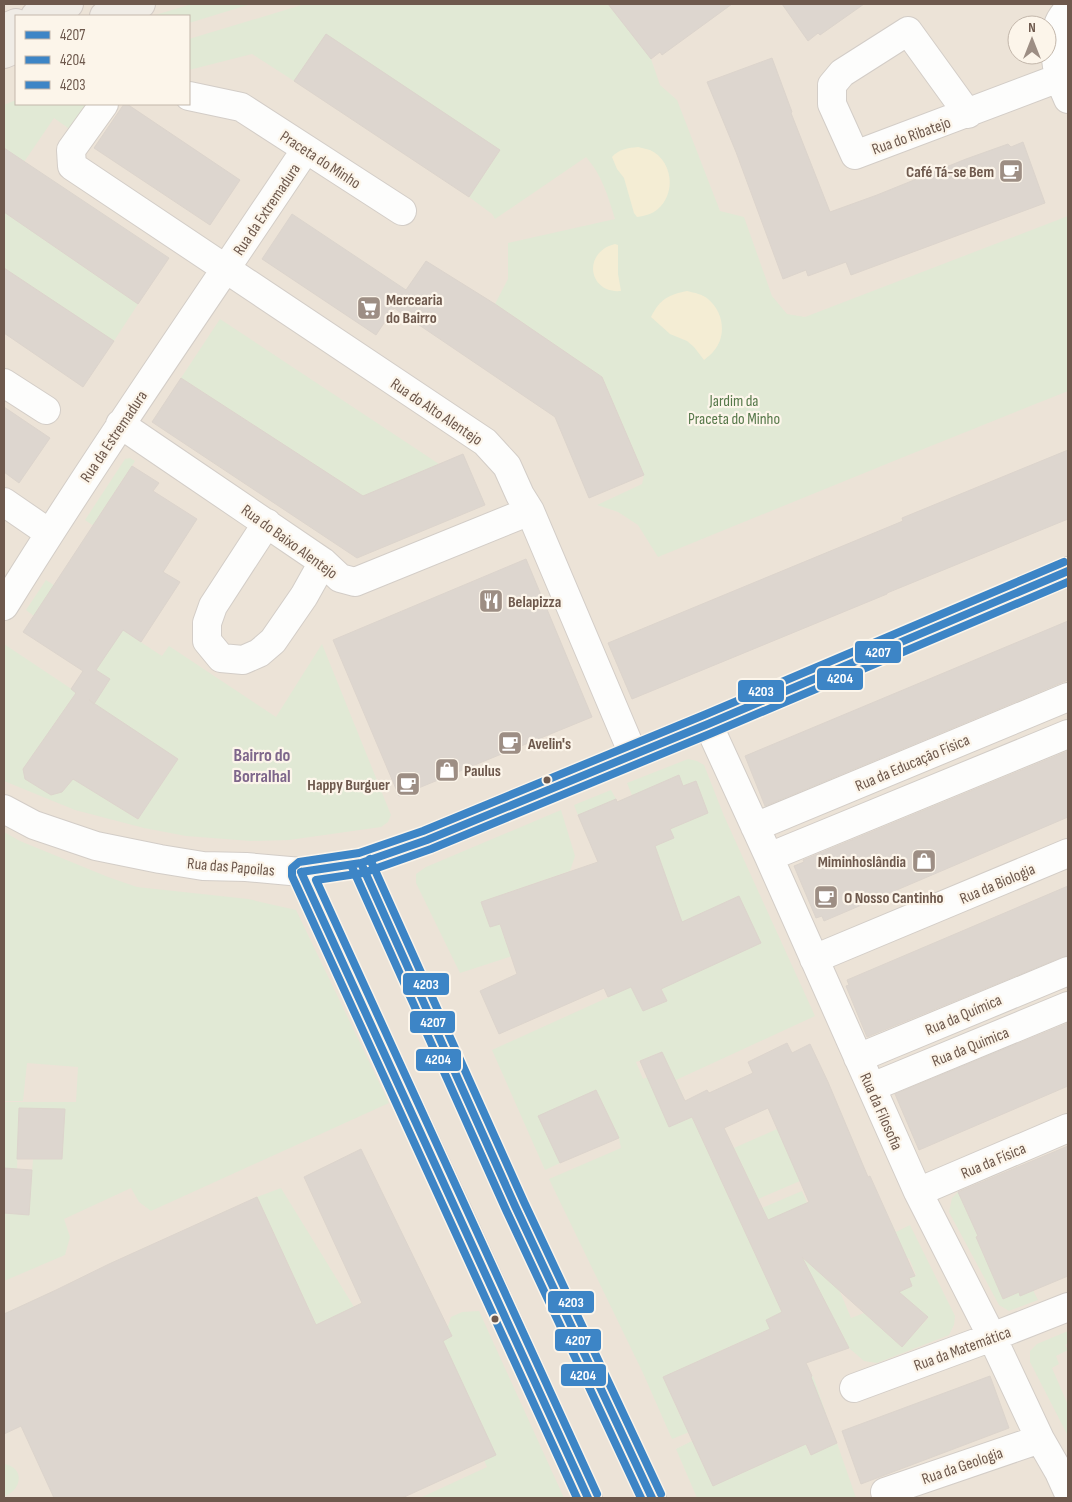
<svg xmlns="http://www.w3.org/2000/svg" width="1072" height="1502" viewBox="0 0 1072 1502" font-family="'Sofia Sans Condensed',sans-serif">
  <rect width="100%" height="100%" fill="#f4f0e9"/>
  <path fill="#ece3d7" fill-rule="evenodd" d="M4,4H1068V1498H4ZM16,16H189V104H16ZM1017,25H1047V55H1017Z"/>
  <path fill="#e1e9d5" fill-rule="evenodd" d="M192,4H251L189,23V16H152Z
    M305,4H617L612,8L651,59L660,85L677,100L720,211L744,217L772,296L787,314L805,317L1068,216V391L911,454L658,557L638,525L618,512L597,505L642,484L644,475L602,377L495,304L508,279V243L615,219C608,196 602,175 586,157L495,219L492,214L469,197L500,150L326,35L294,81L252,54L189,70V39Z
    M16,100V104H92L74,128H68L54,118L24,162L4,148V105Z
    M4,212L138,304L114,341L4,268Z
    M220,319L439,464L363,496L181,378Z
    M130,458L135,461L99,516L135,554L85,520L125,459Z
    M46,580L162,656L169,646L276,717L322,644L391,815L388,822L381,827L289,840L251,841L186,836L144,828L75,810L4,781V644L79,694L51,794L62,792L100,744L127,756L101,796L137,819L178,759L94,704L110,679L96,670L34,616L26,610Z
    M688,759L697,761L704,765L724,816L815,1016L676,1080L682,1093L659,1103L669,1127L692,1117L740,1219L794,1278L762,1208L802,1191L827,1248L891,1222L896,1232L910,1225L955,1316L954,1325L949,1335L877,1363L864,1361L849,1348L831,1314L783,1312L766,1320L775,1339L783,1390L813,1376L825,1411L826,1413L798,1425L810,1455L837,1443L856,1498H697L676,1449L692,1441L713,1486L704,1426L672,1439L643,1373L549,1179L621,1148L619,1138L596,1090L538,1116L560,1163L545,1170L492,1050L631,987L643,1011L667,1001L649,961L760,943L739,896L672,927L635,928L678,910L667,880L653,847L673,838L670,829L708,813L696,781L683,786L678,775L647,789L658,816L643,822L627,783ZM661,1052L669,1068L643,1079L636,1062ZM909,1258L916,1275L909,1278L912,1286L899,1292L928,1318L902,1347L864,1313L851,1318L838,1287ZM740,1342L748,1361L709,1408L682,1420L663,1377Z
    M611,790L616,799L578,815L574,805Z
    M561,810L575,856L570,871L481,902L500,924L506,943L535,933L540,947L460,973L416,883V874L426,867Z
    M4,832L20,841L108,877L137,887L248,899L296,910L389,1103L151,1211L139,1202L131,1188L64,1219L70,1237L65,1255L4,1281V1213L29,1215L33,1159L62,1158L65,1110L19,1108L17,1169L4,1168V1102H76L78,1067L27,1063L23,1101H4Z
    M777,1129L800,1181L758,1199L734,1148Z
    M1068,1174V1199L977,1237L1003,1299L1019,1292L1020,1296L1033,1290L1038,1300L1009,1311L999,1305L949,1212L952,1198L958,1192L968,1215Z
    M281,1188L354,1307L316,1325L257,1197Z
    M479,1311L564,1498H420L487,1467L484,1460L266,1422L452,1336L448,1327L451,1317L462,1312Z
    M1068,1331V1343L1065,1345L1068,1350L1056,1356L1059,1364L1052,1368L1068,1405V1436L1030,1362V1351L1037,1344Z
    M4,1464C24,1467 23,1489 5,1496H4Z"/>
  <path fill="#f4edd4" d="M638,147C642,148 646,149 650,150C672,160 677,192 658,209C652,214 645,216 637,217L634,213L624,178L617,169L612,157C619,149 628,148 638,147Z
    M615,244L618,245V274L621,291C588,294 582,252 615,244Z
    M687,291C695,293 702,294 708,299C724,312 727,337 713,352C711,355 707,357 704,360L694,347L687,341L670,334L651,317C660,299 668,295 687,291Z"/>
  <path fill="#ddd6cf" stroke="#dcd4cc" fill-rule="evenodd" d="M608,4H732L662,55L660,52L651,59Z
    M782,4H864L820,35L818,33L808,41Z
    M326,34L500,150L469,197L294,81Z
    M772,58L792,112L791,113L830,212L877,195L966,159L1008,144L1011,147L1023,142L1045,203L851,275L846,262L808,276L806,270L783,279L736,152L707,82Z
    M124,104H127L240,180L210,225L94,148Z
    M4,148L169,258L138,304L4,212Z
    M292,214L406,290L426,261L495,304L602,377L644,475L589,498L555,417L394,308L376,335L262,259Z
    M4,268L114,341L83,387L4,333Z
    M181,378L363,496L463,454L485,505L357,558L152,422Z
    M4,407L50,438L19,483L4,472Z
    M1068,450V519L887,593V594L632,699L608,643L903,521L902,518Z
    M132,466L159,483L153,491L197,519L163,572L180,582L141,642L123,630L96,670L110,679L94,704L89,700L178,759L138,819L73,779L62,792L51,795L25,779L23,769L76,693L71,689L83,671L23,632Z
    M526,559L592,717L399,796L333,640Z
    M1068,621V680L765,806L745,756Z
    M1068,751V817L824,921L822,916L816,918L794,866L804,862L803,860Z
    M679,775L683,786L696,781L708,813L670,829L674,838L655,846L682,922L739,896L761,943L661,989L667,1001L643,1011L631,987L608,997L604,988L499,1034L480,991L517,974L500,924L490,927L481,902L598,862L578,815L616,799L617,802Z
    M1068,886V956L1062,957L867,1037L846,986L849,985L847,980Z
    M1068,1023V1086L919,1150L895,1094Z
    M787,1043L792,1053L810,1044L828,1082L868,1177L870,1176L915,1276L909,1278L912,1286L899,1292L928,1317L902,1347L802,1257L849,1348L806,1363L812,1376L811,1377L837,1443L811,1455L806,1444L713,1486L663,1377L770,1329L766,1320L782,1312L692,1117L669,1127L640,1061L662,1052L685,1101L707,1090L709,1093L753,1073L748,1062ZM768,1108L809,1202L768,1220L724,1128Z
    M596,1090L619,1138L560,1163L538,1116Z
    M19,1108L65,1109L62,1159H17Z
    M1068,1146V1276L1020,1296L1019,1292L1003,1299L976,1237L978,1236L958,1192Z
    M361,1149L452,1336L443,1341L496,1455L402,1498H54L21,1426L4,1434V1314L56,1290L109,1264L257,1197L316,1325L362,1303L304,1177Z
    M4,1168L32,1170L29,1215L4,1213Z
    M990,1376L1009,1428L861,1484L842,1431Z"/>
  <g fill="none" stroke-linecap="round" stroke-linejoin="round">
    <defs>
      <path id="street" d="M1059,78C1055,55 1049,28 1068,10
        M189,96L241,107L402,211
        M104,104L71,150L72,166L485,442L507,466L520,495L530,511L633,754
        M968,114L908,31L842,73L832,85V104L855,155L1059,78L1068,99
        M4,383L46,410
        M120,424L323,562L340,578L355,582L530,511
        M4,502L49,533
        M267,523L213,606L207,623V641L221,658L243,660L259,653L273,641L304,596L323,562
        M4,606C100,451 205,301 306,149
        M708,724L769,857L918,1192L992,1337L1040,1439L1059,1472L1068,1492
        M4,809L34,825L96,846L160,859L203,866L246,867L301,872L361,863L427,840L708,724L1068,571
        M755,827L1068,697
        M769,857L1068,734
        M361,863L515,1206L652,1498
        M301,872L457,1210L588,1498
        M814,959L1068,853
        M858,1058L1068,971
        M872,1087L1068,1006
        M918,1192L1068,1128
        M854,1388L992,1337L1068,1307
        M885,1492L1040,1439"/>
      <path id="primary" d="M35,16L69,4
        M104,16L141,4
        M4,28L16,23
        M4,54L16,49"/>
    </defs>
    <use href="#street" stroke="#d3cdc7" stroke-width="30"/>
    <use href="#primary" stroke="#d3cbc6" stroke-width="30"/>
    <use href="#street" stroke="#fdfdfc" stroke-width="28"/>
    <use href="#primary" stroke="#f0ece6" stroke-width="28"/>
    <defs>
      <path id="bus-1" d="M361,863L515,1206L652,1498
        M301,872L361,863L427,840L708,724L1068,571
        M301,872L588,1498"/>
      <path id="bus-2" d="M352,867L506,1210L641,1498
        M597,1494L316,880L363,873L431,849L712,733L1068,582"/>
      <path id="bus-3" d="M370,859L524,1202L661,1494
        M577,1498L292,876V868L299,862L359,853L423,831L704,715L1064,562"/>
    </defs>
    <use href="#bus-1" stroke="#fcf5ea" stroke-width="11"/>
    <use href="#bus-2" stroke="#fcf5ea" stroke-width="11"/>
    <use href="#bus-3" stroke="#fcf5ea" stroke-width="11"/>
    <use href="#bus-1" stroke="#3d85c6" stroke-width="8"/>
    <use href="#bus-2" stroke="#3d85c6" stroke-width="8"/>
    <use href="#bus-3" stroke="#3d85c6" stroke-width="8"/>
  </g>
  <defs>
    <symbol id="cafe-square" viewBox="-11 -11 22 22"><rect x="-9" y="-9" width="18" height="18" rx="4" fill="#9d8e84" stroke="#fcf5ea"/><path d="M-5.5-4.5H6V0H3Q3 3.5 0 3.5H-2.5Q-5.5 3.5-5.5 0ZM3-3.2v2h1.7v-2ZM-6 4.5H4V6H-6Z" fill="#fff"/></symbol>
    <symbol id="supermarket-square" viewBox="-11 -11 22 22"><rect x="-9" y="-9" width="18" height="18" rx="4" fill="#9d8e84" stroke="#fcf5ea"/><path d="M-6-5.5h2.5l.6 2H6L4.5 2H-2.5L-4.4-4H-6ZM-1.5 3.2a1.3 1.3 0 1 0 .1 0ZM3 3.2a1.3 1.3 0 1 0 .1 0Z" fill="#fff"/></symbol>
    <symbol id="restaurant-square" viewBox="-11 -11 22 22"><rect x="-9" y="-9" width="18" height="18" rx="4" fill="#9d8e84" stroke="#fcf5ea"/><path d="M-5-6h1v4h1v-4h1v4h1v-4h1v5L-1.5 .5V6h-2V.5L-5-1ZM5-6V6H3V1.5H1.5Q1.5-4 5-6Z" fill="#fff"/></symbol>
    <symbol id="shop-square" viewBox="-11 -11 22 22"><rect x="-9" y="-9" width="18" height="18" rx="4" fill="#9d8e84" stroke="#fcf5ea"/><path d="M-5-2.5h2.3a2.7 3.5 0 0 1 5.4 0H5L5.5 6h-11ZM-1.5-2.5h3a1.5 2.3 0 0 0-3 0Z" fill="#fff"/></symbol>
  </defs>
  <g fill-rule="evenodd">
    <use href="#cafe-square" x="997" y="157" width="28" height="28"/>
    <use href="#supermarket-square" x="355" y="294" width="28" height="28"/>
    <use href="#restaurant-square" x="477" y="587" width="28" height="28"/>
    <use href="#cafe-square" x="496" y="729" width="28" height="28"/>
    <use href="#shop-square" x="433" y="756" width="28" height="28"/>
    <use href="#cafe-square" x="394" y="770" width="28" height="28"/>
    <use href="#shop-square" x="910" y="847" width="28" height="28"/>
    <use href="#cafe-square" x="812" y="883" width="28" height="28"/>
  </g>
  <g fill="#6e594d" stroke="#fcf5ea" stroke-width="2">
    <circle cx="547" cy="780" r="4.5"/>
    <circle cx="495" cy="1319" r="4.5"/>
  </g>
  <g text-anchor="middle" stroke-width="4.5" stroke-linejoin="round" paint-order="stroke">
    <g font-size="16" fill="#6e594d" stroke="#fcf5ea">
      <text transform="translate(911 135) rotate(-20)" y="6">Rua do Ribatejo</text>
      <text transform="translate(321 159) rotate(33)" y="6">Praceta do Minho</text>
      <text transform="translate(266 209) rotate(-56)" y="6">Rua da Extremadura</text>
      <text transform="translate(437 411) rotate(34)" y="6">Rua do Alto Alentejo</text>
      <text transform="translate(113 436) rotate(-56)" y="6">Rua da Estremadura</text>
      <text transform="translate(290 541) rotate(36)" y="6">Rua do Baixo Alentejo</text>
      <text transform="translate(912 762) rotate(-23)" y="6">Rua da Educação Física</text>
      <text transform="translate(231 866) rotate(5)" y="6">Rua das Papoilas</text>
      <text transform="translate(997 883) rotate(-23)" y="6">Rua da Biologia</text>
      <text transform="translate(963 1014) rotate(-23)" y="6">Rua da Química</text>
      <text transform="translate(970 1046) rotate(-22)" y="6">Rua da Quimica</text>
      <text transform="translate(882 1111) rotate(66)" y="6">Rua da Filosofia</text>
      <text transform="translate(993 1160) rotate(-23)" y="6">Rua da Física</text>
      <text transform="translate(962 1348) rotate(-20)" y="6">Rua da Matemática</text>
      <text transform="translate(962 1465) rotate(-19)" y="6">Rua da Geologia</text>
    </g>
    <g font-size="16" font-weight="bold" fill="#6e594d" stroke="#fcf5ea" text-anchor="start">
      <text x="994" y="177" text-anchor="end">Café Tá-se Bem</text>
      <text x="386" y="305">Mercearia<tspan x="386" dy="18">do Bairro</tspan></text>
      <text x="508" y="607">Belapizza</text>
      <text x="528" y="749">Avelin's</text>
      <text x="464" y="776">Paulus</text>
      <text x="390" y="790" text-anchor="end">Happy Burguer</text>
      <text x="906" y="867" text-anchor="end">Miminhoslândia</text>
      <text x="844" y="903">O Nosso Cantinho</text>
    </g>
    <g font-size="16" fill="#56784a" stroke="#fcf5ea">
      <text x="734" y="406">Jardim da<tspan x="734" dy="18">Praceta do Minho</tspan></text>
    </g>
    <g font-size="18" font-weight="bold" fill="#7e668b" stroke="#fcf5ea">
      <text x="262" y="761">Bairro do<tspan x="262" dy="21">Borralhal</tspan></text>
    </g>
  </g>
  <g stroke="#fcf5ea" stroke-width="2">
    <rect x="854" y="640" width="48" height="24" rx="5" fill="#3d85c6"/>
    <rect x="816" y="667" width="48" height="24" rx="5" fill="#3d85c6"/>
    <rect x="737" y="679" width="48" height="24" rx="5" fill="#3d85c6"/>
    <rect x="402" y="972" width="48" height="24" rx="5" fill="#3d85c6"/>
    <rect x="409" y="1010" width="47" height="24" rx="5" fill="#3d85c6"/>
    <rect x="415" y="1048" width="47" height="24" rx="5" fill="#3d85c6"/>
    <rect x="547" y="1290" width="48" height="24" rx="5" fill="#3d85c6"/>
    <rect x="554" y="1328" width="48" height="24" rx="5" fill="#3d85c6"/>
    <rect x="560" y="1363" width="47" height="24" rx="5" fill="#3d85c6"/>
  </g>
  <g font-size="14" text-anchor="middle" font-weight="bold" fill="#fff">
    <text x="878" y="657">4207</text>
    <text x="840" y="683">4204</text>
    <text x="761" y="696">4203</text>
    <text x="426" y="989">4203</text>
    <text x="433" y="1027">4207</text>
    <text x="438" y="1064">4204</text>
    <text x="571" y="1307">4203</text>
    <text x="578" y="1345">4207</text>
    <text x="583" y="1380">4204</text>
  </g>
  <rect width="1072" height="1502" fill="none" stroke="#6e594d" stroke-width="10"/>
  <rect x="15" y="15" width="175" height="90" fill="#fcf5ea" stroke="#c3b7ab"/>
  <rect x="25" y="31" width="25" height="8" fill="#3d85c6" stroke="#c3b7ab"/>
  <text x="60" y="40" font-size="15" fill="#6e594d">4207</text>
  <rect x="25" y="56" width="25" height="8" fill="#3d85c6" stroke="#c3b7ab"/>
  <text x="60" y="65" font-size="15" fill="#6e594d">4204</text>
  <rect x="25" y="81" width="25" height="8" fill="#3d85c6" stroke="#c3b7ab"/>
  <text x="60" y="90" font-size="15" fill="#6e594d">4203</text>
  <g transform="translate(1032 40)"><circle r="24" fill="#fcf5ea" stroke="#c3b7ab"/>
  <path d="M0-4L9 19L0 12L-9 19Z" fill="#9d8e84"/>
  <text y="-8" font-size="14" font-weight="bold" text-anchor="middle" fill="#6e594d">N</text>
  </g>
</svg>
